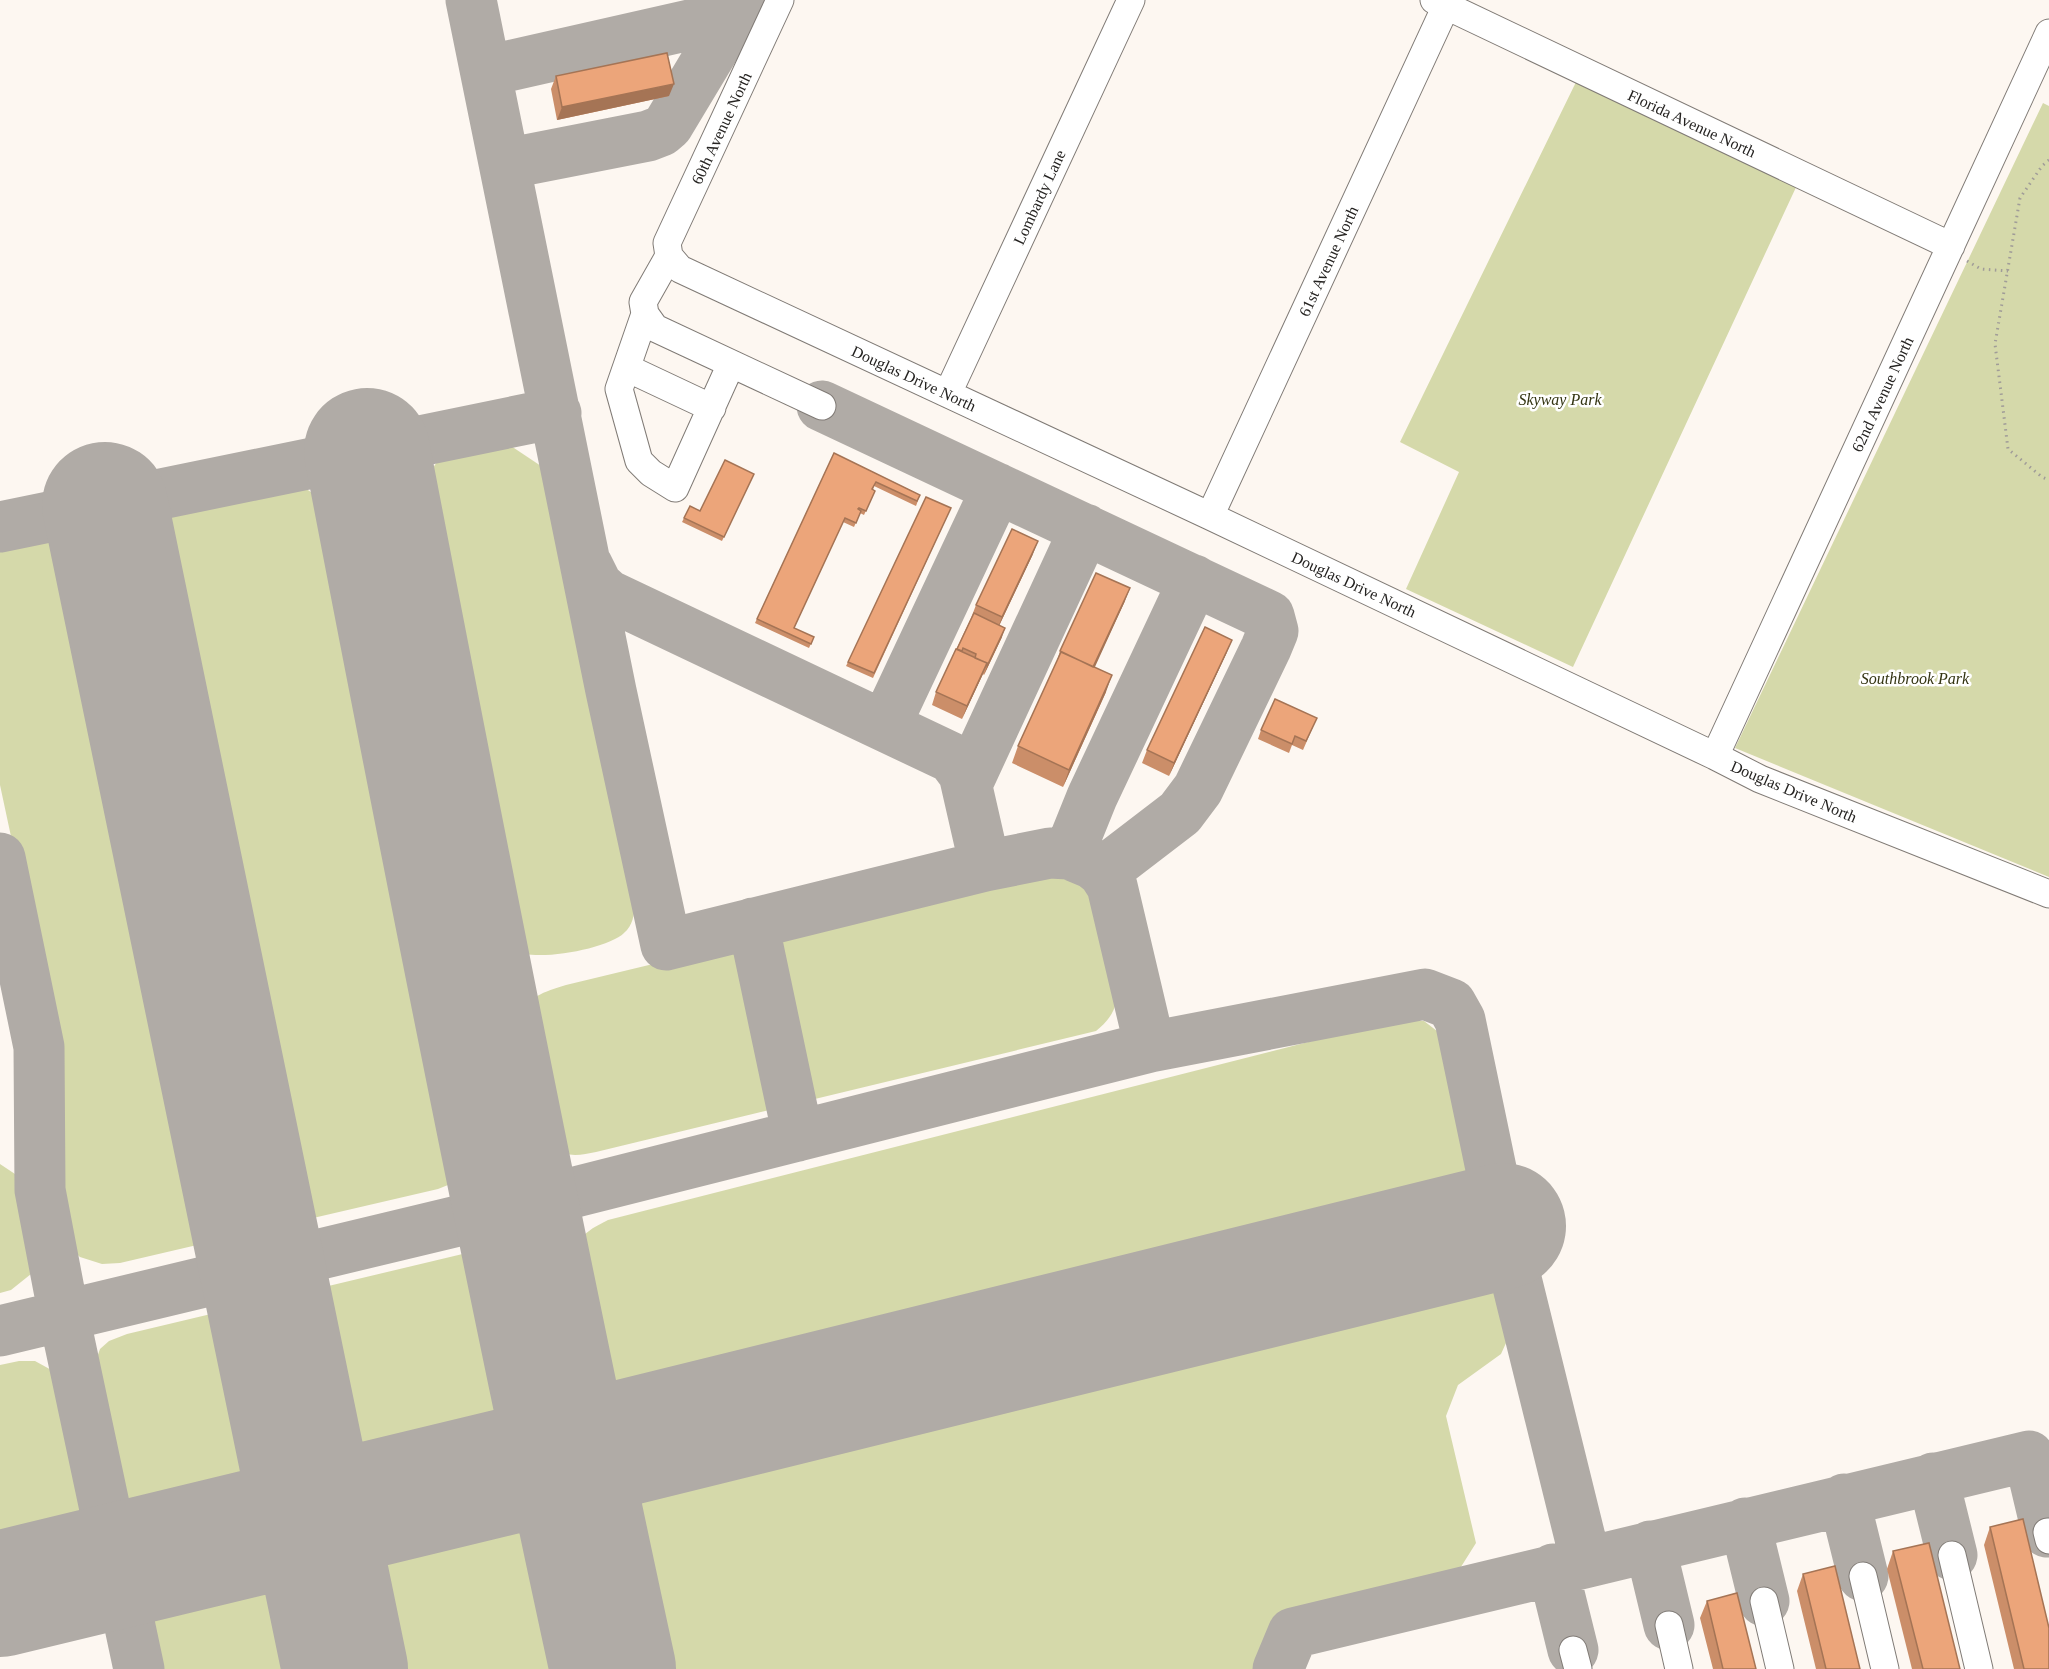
<svg xmlns="http://www.w3.org/2000/svg" width="2049" height="1669" viewBox="0 0 2049 1669" font-family="Georgia,serif">
  <rect width="100%" height="100%" fill="#fdf7f1"/>
  <path fill="#d5d9aa" d="M1577,80L1798,183L1573,667L1406,589L1459,472L1400,442Z
    M2043,103L2049,106V877L1735,748Z
    M499,438L547,470L635,904C634,915 633,925 624,933C608,949 533,963 513,950C505,944 502,931 498,922L409,502L444,452Z
    M296,482L342,513L354,555L432,927L454,1042L472,1112L477,1143L468,1170L453,1183L438,1189L120,1263L102,1264L80,1257L72,1250L66,1240L56,1176V1047L0,785V541Z
    M1055,867C1072,871 1083,876 1095,889C1101,918 1120,974 1116,1001C1115,1013 1105,1024 1096,1031L596,1152C585,1154 574,1157 564,1153C537,1142 526,1056 521,1029C520,998 541,993 566,985Z
    M1408,1020L1424,1021L1437,1031L1449,1049L1467,1133L1472,1166L1468,1178L1463,1188L1455,1198L1438,1204L644,1402C619,1405 604,1400 594,1375C589,1350 568,1270 574,1250C580,1234 594,1227 608,1220L1371,1026Z
    M0,1164L15,1174L22,1184L37,1244L31,1274L11,1290L0,1293Z
    M471,1252C487,1256 497,1264 506,1279L529,1393C529,1403 530,1417 522,1425C509,1441 479,1444 460,1450L170,1516C146,1519 134,1515 120,1495L92,1372L100,1349L109,1341L127,1334Z
    M1469,1272L1500,1284L1511,1332L1501,1354L1458,1385L1446,1416L1476,1543L1459,1570L1303,1609L1269,1649L1261,1669H656L631,1549L628,1525L635,1500L644,1486L680,1468Z
    M19,1361H35L55,1372L67,1392L88,1503L82,1521L74,1532L47,1547L0,1558V1365Z
    M518,1506C525,1508 533,1510 540,1514C568,1534 580,1634 588,1669H157C153,1651 143,1613 157,1599C164,1592 175,1589 183,1586L506,1507Z"/>
  <g fill="none" stroke-linecap="round" stroke-linejoin="round">
    <path stroke="#b0aba6" stroke-width="51" d="M471,0L611,691L666,945L985,866L1050,853L1069,854L1093,864L1103,872L1112,886L1150,1047
      M486,71L734,15
      M505,164L648,136L661,131L668,125L743,0
      M822,406L1269,616L1273,631L1266,648L1198,789L1180,813L1103,872
      M0,527L556,413
      M587,565L597,585L608,595L952,758L964,774L985,866
      M885,726L997,488
      M967,784L1085,529
      M1069,854L1092,797L1194,580
      M0,858L39,1047L40,1190L64,1316L139,1669
      M753,923L798,1136
      M0,1331L516,1207L1150,1047L1425,994L1451,1004L1460,1020L1503,1226L1586,1562
      M1933,1478L1952,1555
      M1844,1499L1863,1576
      M1745,1523L1764,1601
      M1650,1546L1669,1625
      M1553,1569L1573,1650
      M1278,1669L1293,1633L2029,1456L2047,1532"/>
    <path stroke="#b0aba6" stroke-width="126" d="M367,451C445,858 525,1264 613,1669
      M105,505L345,1669
      M0,1594L567,1457L1503,1226"/>
    <defs>
      <path id="minor" d="M1434,0L1951,246
        M669,256L680,269L1210,516L1715,756L1760,779L2049,894
        M669,256L667,243L780,0
        M669,256L643,302L645,314L655,328L822,406
        M645,314L619,389L639,461L651,473L675,488L731,364
        M627,368L712,408
        M948,393L1131,0
        M1210,516L1446,6
        M1715,756L2049,33
        M2047,1532L2049,1540
        M1952,1555L1979,1669
        M1863,1576L1885,1669
        M1764,1601L1780,1669
        M1669,1625L1679,1669
        M1573,1650L1578,1669"/>
    </defs>
    <use href="#minor" stroke="#807b76" stroke-width="29"/>
    <path stroke="#a09c98" stroke-width="3" stroke-dasharray="1.5 4.5" stroke-linecap="butt" d="M2049,160L2042,166L2020,198L1995,344L2008,449L2042,477L2049,480
      M1967,261L1981,269L2008,271"/>
    <use href="#minor" stroke="#fff" stroke-width="27"/>
  </g>
  <path fill="#cb8e69" d="M556,76L669,96L557,120L551,89Z
    M834,453L920,495L916,506L874,486L873,490L875,491L864,515L860,513L854,527L843,522L794,628L814,637L809,648L755,623Z
    M754,474L722,541L682,522L690,506L700,511Z
    M951,508L873,678L846,666L848,662Z
    M1033,554L999,626L1002,637L984,675L983,674L962,719L932,705L936,692L971,618L976,605Z
    M1125,601L1094,667L1106,692L1063,787L1012,763L1018,746L1056,664L1060,651Z
    M1227,652L1169,776L1142,763L1147,750Z
    M1313,727L1303,750L1292,745L1289,753L1258,739L1261,730Z
    M1990,1527L2049,1669H2014L1984,1545Z
    M1893,1551L1960,1669H1912L1887,1569Z
    M1803,1574L1860,1669H1816L1797,1591Z
    M1707,1601L1756,1669H1713L1700,1618Z"/>
  <path fill="#a57455" d="M674,84L669,96L557,120L562,107Z
    M1038,541L1033,554L997,630L1002,617Z
    M1130,588L1125,601L1089,680L1093,667Z
    M1005,628L1002,637L984,675L987,666Z
    M1232,640L1227,652L1169,776L1174,763Z
    M987,663L982,676L962,719L967,706Z
    M1112,675L1106,692L1063,787L1069,770Z"/>
  <path fill="#eca57a" stroke="#a57455" stroke-width="1.5" d="M667,53L674,84L562,107L556,76Z
    M834,453L920,495L917,501L876,482L872,489L875,491L866,511L859,508L858,509L861,511L856,523L845,518L794,628L814,637L811,644L757,619Z
    M725,460L754,474L724,537L684,518L690,506L700,511Z
    M926,497L951,508L874,673L848,662Z
    M1012,529L1038,541L1002,617L976,605Z
    M1096,573L1130,588L1093,667L1060,651Z
    M974,613L1005,628L987,666L986,665L987,663L975,658L976,654L963,648L962,651L957,649Z
    M1205,627L1232,640L1174,763L1147,750Z
    M956,649L987,663L967,706L936,692Z
    M1061,652L1112,675L1069,770L1018,746Z
    M1275,699L1317,718L1306,741L1295,736L1292,744L1261,730Z
    M2023,1519L2049,1628V1669H2024L1990,1527Z
    M1929,1543L1960,1669H1923L1893,1551Z
    M1835,1566L1860,1669H1826L1803,1574Z
    M1737,1593L1756,1669H1723L1707,1601Z"/>
  <g text-anchor="middle" stroke-width="5" stroke-linejoin="round" paint-order="stroke">
    <g font-size="16" fill="#252321" stroke="#fff">
      <text transform="translate(1692 123) rotate(25)" y="6">Florida Avenue North</text>
      <text transform="translate(721 128) rotate(-65)" y="6">60th Avenue North</text>
      <text transform="translate(1039 197) rotate(-65)" y="6">Lombardy Lane</text>
      <text transform="translate(1328 261) rotate(-65)" y="6">61st Avenue North</text>
      <text transform="translate(914 378) rotate(25)" y="6">Douglas Drive North</text>
      <text transform="translate(1882 394) rotate(-65)" y="6">62nd Avenue North</text>
      <text transform="translate(1354 584) rotate(25)" y="6">Douglas Drive North</text>
      <text transform="translate(1794 791) rotate(23)" y="6">Douglas Drive North</text>
    </g>
    <g font-size="16" font-style="italic" fill="#333412" stroke="#fff">
      <text x="1560" y="405">Skyway Park</text>
      <text x="1915" y="684">Southbrook Park</text>
    </g>
  </g>
</svg>
